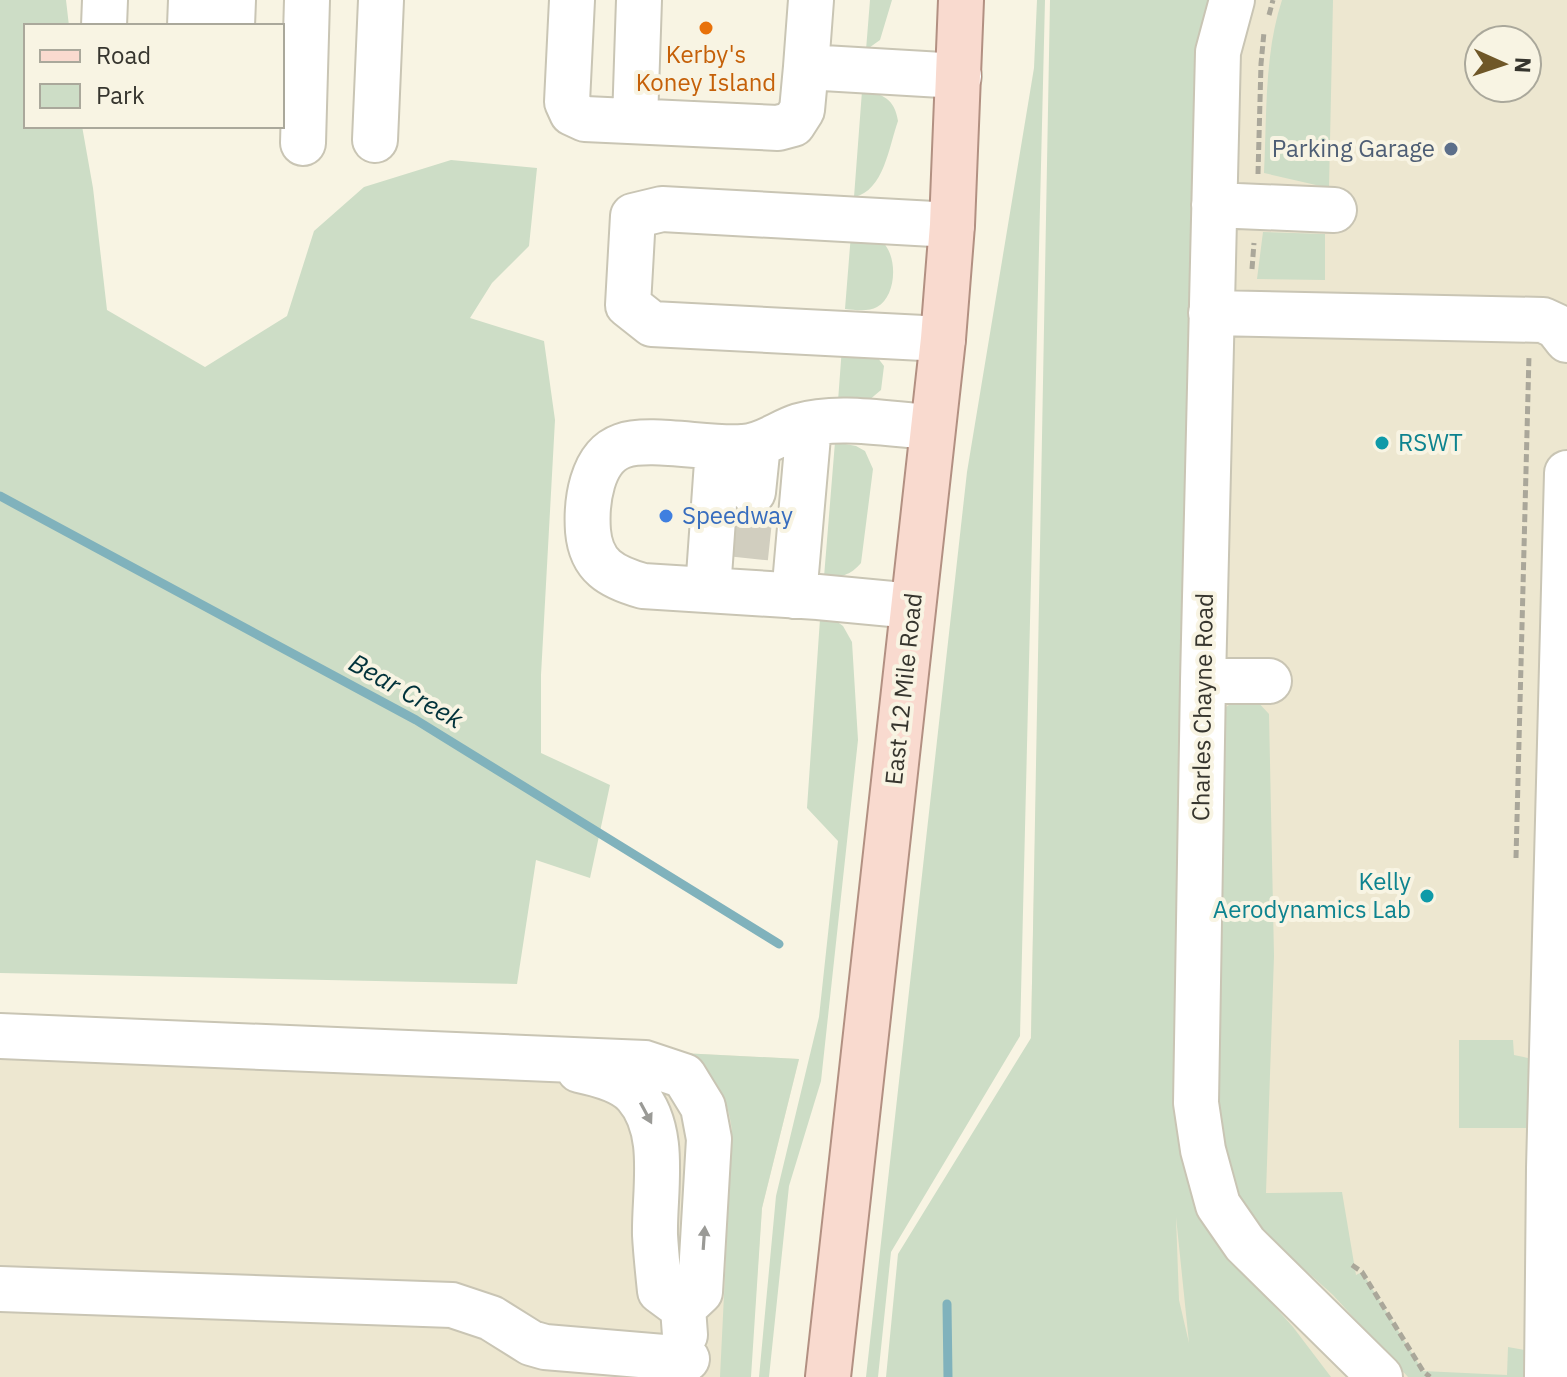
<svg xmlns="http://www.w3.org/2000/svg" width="1567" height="1377" viewBox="0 0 1567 1377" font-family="'IBM Plex Sans',sans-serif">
  <rect width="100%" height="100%" fill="#f8f4e3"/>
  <path fill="#ede7d0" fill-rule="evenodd" d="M1053,0H1567V1377H892L1026,1263ZM1479,40H1527V88H1479Z
    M0,1018L799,1059L762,1208L750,1377H0Z"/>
  <path fill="#cdddc6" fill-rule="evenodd" d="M0,0H66L69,26H26V126H82L93,188L107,310L205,367L287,316L314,231L364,187L451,160L537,168L529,246L492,283L470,318L544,341L555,420L541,675V753L610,785L590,878L536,860L517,984L0,973Z
    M870,0H892L880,40L866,50Z
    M1037,0H1045L1020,1036L891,1252L878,1377H866L967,472L1034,68Z
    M1050,0H1213L1176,1092L1250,1279L1293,1327L1331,1377H886L898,1254L1031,1038ZM1176,1217L1189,1343L1179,1300Z
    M1282,0H1333L1329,188L1264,173C1267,115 1264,55 1282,0Z
    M862,91C882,93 895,99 898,121C889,146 884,191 854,197Z
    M1263,232L1325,234V280L1257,279Z
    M851,234C859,235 870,235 877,238C899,249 898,296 877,307C869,312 855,310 845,309Z
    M842,347L874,353L884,366L881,390L868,401H838Z
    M835,442L856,446L865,451L873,469L861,563C850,576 841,577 824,577Z
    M820,619L836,621L843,626L852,642L858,740L821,1081L789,1186L769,1377H759L776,1196L819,1017L838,841L807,808Z
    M1255,699L1269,714L1274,956L1266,1193L1342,1192L1356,1275L1362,1272L1423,1371L1507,1375L1508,1347L1530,1351L1534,1377H1408L1333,1295L1245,1216L1214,1145L1223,709L1229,705Z
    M1459,1040H1513L1514,1055L1528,1058L1531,1070L1529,1128H1459Z
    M681,1053L799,1059L762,1208L751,1377H720L732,1131C727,1090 713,1075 681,1053Z"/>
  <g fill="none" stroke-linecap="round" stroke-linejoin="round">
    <path stroke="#80b2bc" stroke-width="9" d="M0,496L416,720L779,944
      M947,1304L948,1377"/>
    <path stroke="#d1cebf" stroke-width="44" stroke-dasharray="44 22" stroke-linecap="butt" d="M746,558L753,492"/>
    <defs>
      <path id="minor" d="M572,0L567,102L572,113L585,119L778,128L793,124L802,110L806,67L959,76
        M1232,0L1218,52L1203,681L1196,1103L1203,1150L1218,1205L1245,1244L1380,1377
        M104,26L105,0
        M190,26L191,0
        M232,26L233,0
        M806,67L811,0
        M635,121L639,0
        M375,140L381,0
        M303,143L307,0
        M1214,205L1334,210
        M1211,313L1543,320L1556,326L1567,340
        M943,339L652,324L628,305L633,216L662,209L952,225
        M753,492L758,444
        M708,590L718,448
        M794,596L809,425
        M913,606L818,597L643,586C611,577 591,566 588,531C586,503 591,457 622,446C649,436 710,450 743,447C764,446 780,432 799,426C838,414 892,425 932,427
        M1203,681H1269
        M0,1036L645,1063L684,1076L703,1107L709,1139L700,1292L683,1308
        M579,1070C598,1074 623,1080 636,1095C668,1131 654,1191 655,1235C656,1253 658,1272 660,1291L683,1308L685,1335
        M0,1289L452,1305L491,1318L531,1343L545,1347L687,1359
        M1547,1377L1549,1168L1567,473"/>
      <path id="major" d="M828,1377L943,339L952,225L961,0"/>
    </defs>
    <use href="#minor" stroke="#c9c5b4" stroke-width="48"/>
    <use href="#major" stroke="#b29082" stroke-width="48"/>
    <path stroke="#aaa79a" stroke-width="5" stroke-dasharray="8 4" stroke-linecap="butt" d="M1269,15L1273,0
      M1258,174L1261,64L1264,32
      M1252,269L1254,243
      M1516,858L1529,355
      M1352,1265L1362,1272L1423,1371L1430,1377"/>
    <use href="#minor" stroke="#fff" stroke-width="44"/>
    <use href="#major" stroke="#f9dacf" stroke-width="44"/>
  </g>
  <defs><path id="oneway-solid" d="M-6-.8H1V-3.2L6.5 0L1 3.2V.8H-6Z" transform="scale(2)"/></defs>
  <g fill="#9a9a96">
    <use href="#oneway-solid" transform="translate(646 1113) rotate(62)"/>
    <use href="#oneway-solid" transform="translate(704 1238) rotate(-86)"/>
  </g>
  <circle fill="#e8710a" stroke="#f8f4e3" stroke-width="3" cx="706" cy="28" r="8"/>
  <circle fill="#5c6f8a" stroke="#f8f4e3" stroke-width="3" cx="1451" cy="149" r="8"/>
  <g fill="#0f9aa8" stroke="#f8f4e3" stroke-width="3">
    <circle cx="1382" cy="443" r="8"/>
    <circle cx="1427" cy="896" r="8"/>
  </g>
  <circle fill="#3f7fe0" stroke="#f8f4e3" stroke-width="3" cx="666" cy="516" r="8"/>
  <g text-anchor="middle" stroke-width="8" stroke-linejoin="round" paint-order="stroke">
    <g font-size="24" fill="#c56008" stroke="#f8f4e3">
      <text x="706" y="63">Kerby's<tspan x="706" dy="28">Koney Island</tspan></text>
    </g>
    <g font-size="24" fill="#4e5e75" stroke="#f8f4e3" text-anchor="end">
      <text x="1435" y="157">Parking Garage</text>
    </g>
    <g font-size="24" fill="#0d838f" stroke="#f8f4e3" text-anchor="start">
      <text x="1398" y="451">RSWT</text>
      <text x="1411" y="890" text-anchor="end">Kelly<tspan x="1411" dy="28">Aerodynamics Lab</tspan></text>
    </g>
    <g font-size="24" fill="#366cbe" stroke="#f8f4e3" text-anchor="start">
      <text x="682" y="524">Speedway</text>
    </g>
    <g font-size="24" fill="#36352e" stroke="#f8f4e3">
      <text transform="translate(904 689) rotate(-84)" y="8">East 12 Mile Road</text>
      <text transform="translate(1203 707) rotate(-89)" y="8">Charles Chayne Road</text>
    </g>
    <g font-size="26" font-style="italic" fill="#00323a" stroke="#f8f4e3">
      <text transform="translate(406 691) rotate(29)" y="9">Bear Creek</text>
    </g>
  </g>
  <rect x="24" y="24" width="260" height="104" fill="#f8f4e3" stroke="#aaa89b" stroke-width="2"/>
  <rect x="40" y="50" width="40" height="12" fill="#f9dacf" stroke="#aaa89b" stroke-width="2"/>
  <text x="96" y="64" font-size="24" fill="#36352e">Road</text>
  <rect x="40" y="84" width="40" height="24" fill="#cdddc6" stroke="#aaa89b" stroke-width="2"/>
  <text x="96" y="104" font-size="24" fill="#36352e">Park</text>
  <g transform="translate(1503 64) rotate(93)"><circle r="38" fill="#f8f4e3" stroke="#aaa89b" stroke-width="2"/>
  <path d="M0-6L14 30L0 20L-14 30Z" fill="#6f5728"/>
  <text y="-12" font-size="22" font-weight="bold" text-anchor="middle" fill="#36352e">N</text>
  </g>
</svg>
